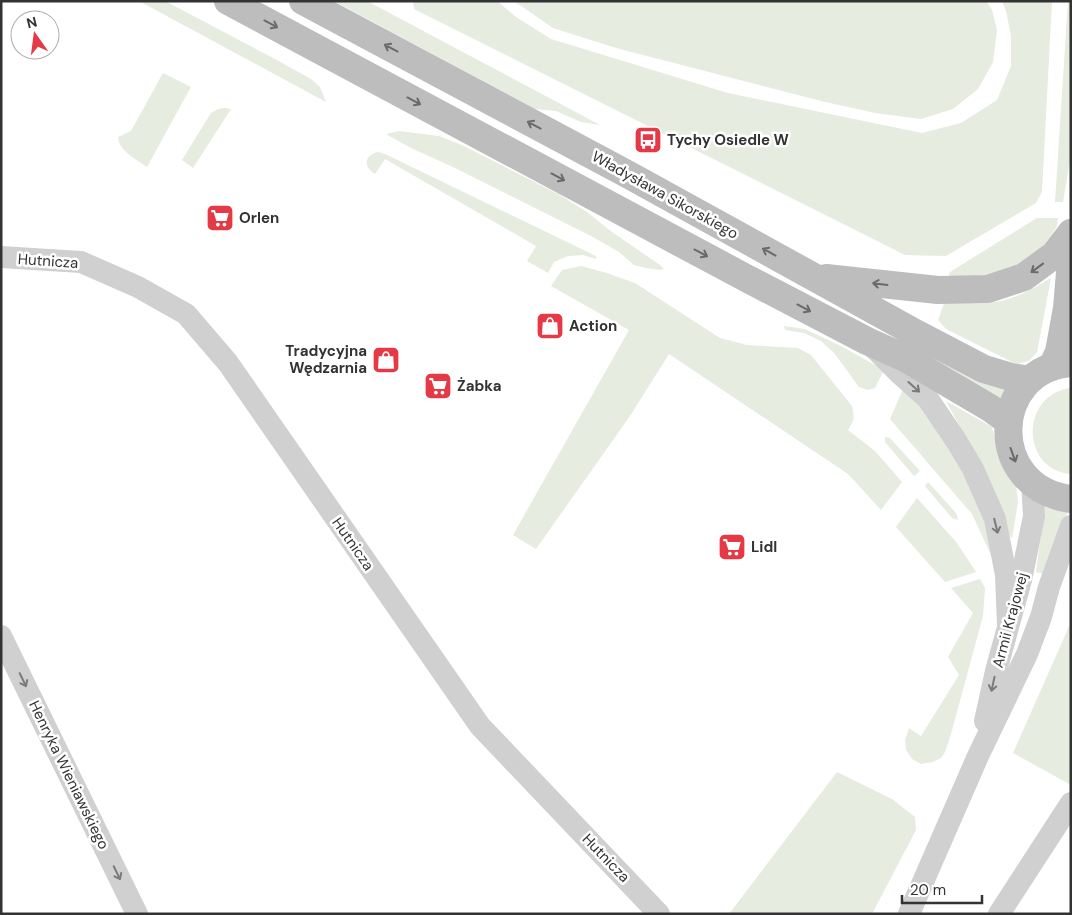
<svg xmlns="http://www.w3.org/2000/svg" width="1072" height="915" viewBox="0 0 1072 915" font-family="'DM Sans',sans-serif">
  <rect width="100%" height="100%" fill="#fff"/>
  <path fill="#e6ecdf" d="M139,1H165L275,59L311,79L320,87L326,102Z
    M334,1H367L600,125L581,122L556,111L535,109Z
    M413,1H497L516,17L551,39L728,93L922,133L961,123L997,100L1011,66V36L1006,11L1002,1H1052L1042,192L1036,203L946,256L905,255L414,9Z
    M514,1H986L992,10L997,30L993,62L978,89L953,109L921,119L875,113L821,101L616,48L553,28Z
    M1068,1H1071V154L1063,202H1055Z
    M163,73L191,87L147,167C136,159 119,151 118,137L131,131Z
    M225,108L231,109L193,168L182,160L211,113L218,109Z
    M399,131L439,136L464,146L560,195L587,212L612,232L660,265L664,269L660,270L646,268L634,265L619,252L591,236L453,167L411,148L386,134Z
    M378,152L385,154L596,256V259L583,255L568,256L554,262L548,273L527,261L536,246L385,159L375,174C363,167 364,155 378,152Z
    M1037,218H1058L1057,226L1050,237L1039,251L1028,263L998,275L948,279L950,272Z
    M581,266L607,273L635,283L720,338L747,345L798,348L811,355L852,406C855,418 854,420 848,430L875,451L902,482L881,510L848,474L669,354L630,416L536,549L513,535L629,330L551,286L562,270Z
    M1051,278L1037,352L1029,361L1016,364L946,329L938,320L945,301C963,303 983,305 1001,301C1018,297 1036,287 1051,278Z
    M784,326L805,329L841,346L884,370L875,388L868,390L859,387L835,354L821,341L804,333L785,330Z
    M921,348L1007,390L1000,404L918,354Z
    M904,387L943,431L987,523L991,555L972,514L890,419Z
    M1071,388V474C1020,470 1020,394 1071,388Z
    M946,401L992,427L1000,459L1005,470L1016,486L1018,502L1012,538L1010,537L985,473Z
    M885,437L890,438L920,471L914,476L885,442Z
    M928,482L956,513L958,520L952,518L925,486Z
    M917,498L957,543L976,572L945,582L896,527Z
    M1044,507L1068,512L1060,527L1044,574L1036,572L1042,527Z
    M980,579L985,588L983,616L951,734L945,752L941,758L933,762L921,764L912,759L906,750L905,740L909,728L921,736L959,675L948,657L973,613L951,588Z
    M1071,622V785L1013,753Z
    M837,772L892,799L915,817L916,830L872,914H729Z"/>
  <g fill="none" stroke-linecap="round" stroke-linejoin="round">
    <path stroke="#d0d0d0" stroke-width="22" d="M1,257L81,262L138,287L186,314L228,363L480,726L659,914
      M873,347L898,372L928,399L957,442L973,469L995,519L1006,575L1008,625
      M1,636L137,914
      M985,721L996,671L1021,580L1034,516L1032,483
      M909,914L978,756L1027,654L1041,617L1049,587L1071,526
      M999,914L1071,803"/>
    <path stroke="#bdbdbd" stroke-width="28" d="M228,1L746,278L867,341L905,358L990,408L1008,421
      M303,1L629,175L917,334L984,369L1011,377L1030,380
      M826,278L938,290L988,289L1024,277L1054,255L1071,233
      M1071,363C990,369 985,488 1071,499
      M1052,367L1059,352L1067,308L1071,261"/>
  </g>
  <defs><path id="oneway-shaft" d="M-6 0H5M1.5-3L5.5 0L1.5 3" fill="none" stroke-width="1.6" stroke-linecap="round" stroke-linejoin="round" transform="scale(1.25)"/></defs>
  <g stroke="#6a6a6a">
    <use href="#oneway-shaft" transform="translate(271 24) rotate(28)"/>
    <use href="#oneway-shaft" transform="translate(391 48) rotate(-152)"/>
    <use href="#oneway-shaft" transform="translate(414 101) rotate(28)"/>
    <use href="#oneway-shaft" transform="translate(534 125) rotate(-152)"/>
    <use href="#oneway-shaft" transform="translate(558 177) rotate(28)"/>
    <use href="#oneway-shaft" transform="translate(769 252) rotate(-151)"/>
    <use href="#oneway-shaft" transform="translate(701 253) rotate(28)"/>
    <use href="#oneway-shaft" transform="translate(1037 268) rotate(144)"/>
    <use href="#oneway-shaft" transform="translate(880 284) rotate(-173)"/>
    <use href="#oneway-shaft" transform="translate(804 308) rotate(28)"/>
    <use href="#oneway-shaft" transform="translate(1013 455) rotate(70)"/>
  </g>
  <g stroke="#7a7a7a">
    <use href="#oneway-shaft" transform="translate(914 387) rotate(42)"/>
    <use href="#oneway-shaft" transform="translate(996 526) rotate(76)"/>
    <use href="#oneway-shaft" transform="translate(23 680) rotate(64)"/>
    <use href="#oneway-shaft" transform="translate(993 684) rotate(102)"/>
    <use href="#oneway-shaft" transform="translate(117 873) rotate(64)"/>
  </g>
  <defs>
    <symbol id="bus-square" viewBox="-11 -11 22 22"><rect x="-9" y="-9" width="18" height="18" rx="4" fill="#e63946" stroke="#fff"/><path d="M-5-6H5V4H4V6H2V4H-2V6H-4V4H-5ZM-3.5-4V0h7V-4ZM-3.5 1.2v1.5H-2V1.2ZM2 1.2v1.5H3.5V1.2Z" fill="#fff"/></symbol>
    <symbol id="supermarket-square" viewBox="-11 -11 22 22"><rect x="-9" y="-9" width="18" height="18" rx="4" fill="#e63946" stroke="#fff"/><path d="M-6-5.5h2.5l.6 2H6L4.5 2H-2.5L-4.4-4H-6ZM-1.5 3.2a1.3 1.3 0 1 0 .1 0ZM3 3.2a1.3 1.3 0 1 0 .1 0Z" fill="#fff"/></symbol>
    <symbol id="shop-square" viewBox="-11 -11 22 22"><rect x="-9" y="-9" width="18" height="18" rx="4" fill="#e63946" stroke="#fff"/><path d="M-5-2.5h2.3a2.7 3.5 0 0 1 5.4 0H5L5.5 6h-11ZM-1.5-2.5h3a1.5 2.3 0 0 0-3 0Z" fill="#fff"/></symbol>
  </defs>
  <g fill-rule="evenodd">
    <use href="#bus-square" x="632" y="124" width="32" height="32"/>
    <use href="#supermarket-square" x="204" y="202" width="32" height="32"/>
    <use href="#shop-square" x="534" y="310" width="32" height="32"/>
    <use href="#shop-square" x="370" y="344" width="32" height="32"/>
    <use href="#supermarket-square" x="422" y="370" width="32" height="32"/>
    <use href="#supermarket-square" x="716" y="531" width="32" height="32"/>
  </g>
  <g text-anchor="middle" stroke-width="5" stroke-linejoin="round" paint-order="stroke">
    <g font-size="15" font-weight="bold" fill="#333" stroke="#fff" text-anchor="start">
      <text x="667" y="145">Tychy Osiedle W</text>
      <text x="239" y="223">Orlen</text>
      <text x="569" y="331">Action</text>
      <text x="367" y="356" text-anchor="end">Tradycyjna<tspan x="367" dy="17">Wędzarnia</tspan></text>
      <text x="457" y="391">Żabka</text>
      <text x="751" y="552">Lidl</text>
    </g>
    <g font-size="15" fill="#333" stroke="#fff">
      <text transform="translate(665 195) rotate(29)" y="5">Władysława Sikorskiego</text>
      <text transform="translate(48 261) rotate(4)" y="5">Hutnicza</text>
      <text transform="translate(353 544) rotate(55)" y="5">Hutnicza</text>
      <text transform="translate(1010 620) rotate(-75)" y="5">Armii Krajowej</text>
      <text transform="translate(69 775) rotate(64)" y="5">Henryka Wieniawskiego</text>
      <text transform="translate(606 858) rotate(46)" y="5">Hutnicza</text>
    </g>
  </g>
  <rect width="1072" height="915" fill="none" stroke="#333333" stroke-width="5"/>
  <g transform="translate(35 35) rotate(346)"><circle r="24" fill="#ffffff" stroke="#adadad"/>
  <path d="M0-4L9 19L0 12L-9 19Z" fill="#e63946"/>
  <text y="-8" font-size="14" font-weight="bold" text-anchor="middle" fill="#333333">N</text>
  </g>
  <path d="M902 895v8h80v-8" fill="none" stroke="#333333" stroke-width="2.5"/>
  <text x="910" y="895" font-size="15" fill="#333333" stroke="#ffffff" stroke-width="4" paint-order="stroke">20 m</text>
</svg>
